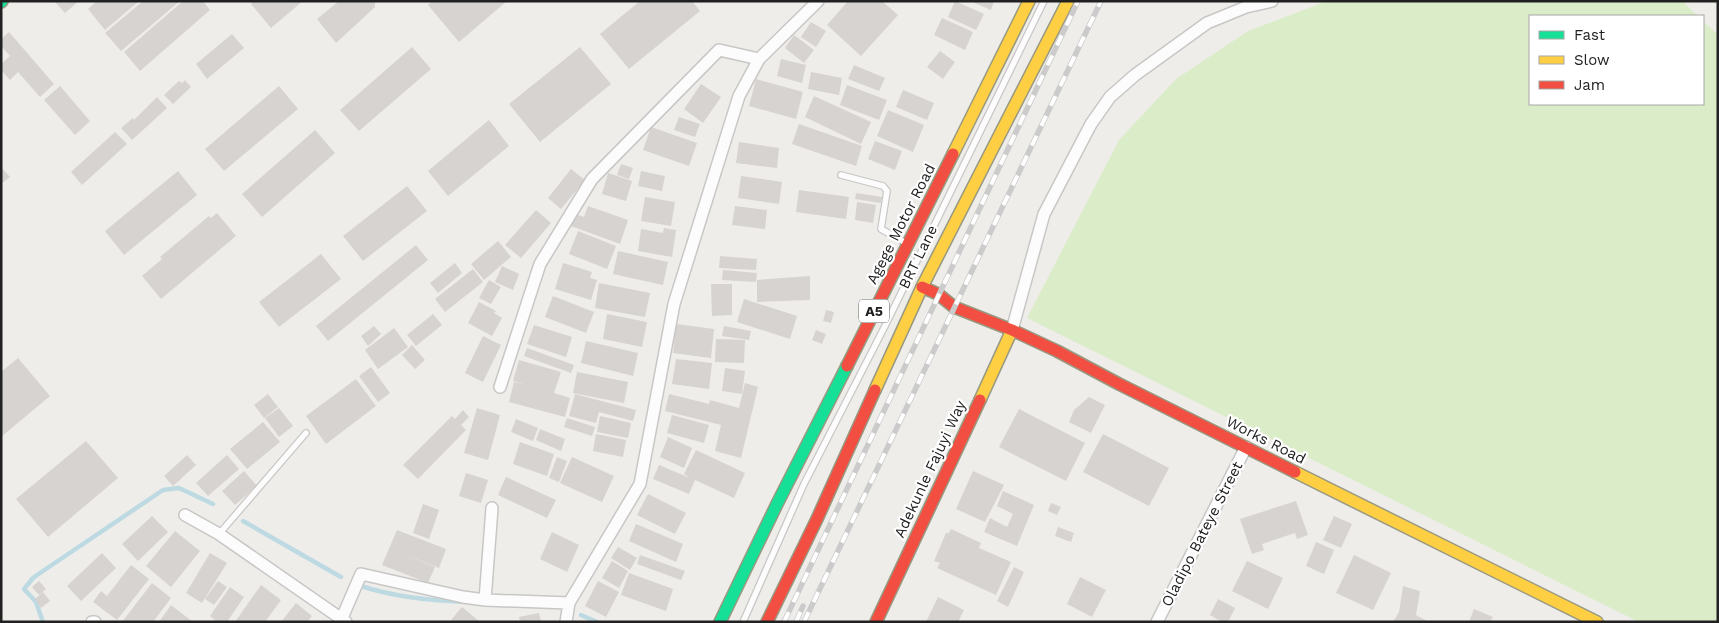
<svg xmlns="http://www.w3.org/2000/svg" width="1719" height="623" viewBox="0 0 1719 623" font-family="'Work Sans',sans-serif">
  <rect width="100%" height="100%" fill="#efedea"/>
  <path fill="#dbecc9" d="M1327,1H1682L1698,16H1530V104H1703V21L1718,35V622H1639L1027,318L1119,140L1176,79L1248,31Z"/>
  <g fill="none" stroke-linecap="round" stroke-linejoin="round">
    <path stroke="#bddae2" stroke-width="4.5" d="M243,521L341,577
      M358,585C393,597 428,600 465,602
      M581,615L597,622
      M43,622L36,602L24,589L33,578L40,573L163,490L179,488L213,504"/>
  </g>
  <path fill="#d6d3d1" d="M54,1H79L65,13Z
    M97,1H139L105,30L88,9Z
    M143,1H180L121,51L105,33Z
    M183,1H203L210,10L140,71L124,52Z
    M254,1H303L271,28L251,4Z
    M339,1H375V7L336,43L317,19Z
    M432,1H507L459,42L428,5Z
    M640,1H692L700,11L629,69L600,34Z
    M848,1H882L898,15L861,56L827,25Z
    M955,1L984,14L976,30L948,17Z
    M970,1H994L991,10Z
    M942,18L973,32L965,50L934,35Z
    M811,22L826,31L816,47L801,37Z
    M9,32L54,84L40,97L18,72L10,80L1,70V64L10,56L1,46V39Z
    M232,34L244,48L207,79L196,64Z
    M794,35L814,50L804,63L785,48Z
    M412,47L431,69L359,131L340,110Z
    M580,47L611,84L540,142L509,104Z
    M940,51L955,62L943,79L927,67Z
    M781,59L806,65L802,83L777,76Z
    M854,65L885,78L879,91L848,79Z
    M811,72L842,78L839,95L808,89Z
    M756,79L803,92L796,119L749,106Z
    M185,80L191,87L173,104L164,95L179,81L182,83Z
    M701,84L721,97L703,123L684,109Z
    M847,85L887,100L879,120L840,105Z
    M60,86L90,121L75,135L44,100Z
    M279,86L298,109L224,171L205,149Z
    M903,90L934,103L927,120L896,107Z
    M814,96L871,122L861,144L805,117Z
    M157,97L167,108L132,140L121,128L133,118L134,120Z
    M888,110L924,125L913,152L877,136Z
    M679,117L700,124L695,137L674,130Z
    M489,120L509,146L448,196L428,171Z
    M799,124L862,146L856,166L792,144Z
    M651,127L697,143L689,166L643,150Z
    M315,130L335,153L262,217L242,194Z
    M115,132L127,144L82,185L71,172Z
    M875,141L902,151L895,170L868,159Z
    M739,142L779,148L777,168L736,163Z
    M621,164L633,168L629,179L617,175Z
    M1,167L10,177L1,184Z
    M571,169L585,180L561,209L548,198Z
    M178,171L197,195L124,255L105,231Z
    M641,171L665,176L662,191L638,186Z
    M608,173L632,181L626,201L602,194Z
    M741,176L782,182L779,204L738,198Z
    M407,186L427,211L363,261L343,236Z
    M799,190L849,197L846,219L796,212Z
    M856,193L882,197L881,203L855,199Z
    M645,197L675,202L671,226L641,221Z
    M857,202L876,205L873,223L855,220Z
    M588,206L628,220L620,244L571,226L575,214L584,217Z
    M735,206L767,210L765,229L732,225Z
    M536,210L551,223L521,258L505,245Z
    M217,213L236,236L161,299L142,276L162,259L160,257L209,216L211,218Z
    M664,228L676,230L672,257L638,251L641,229L663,233Z
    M578,231L616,246L607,269L569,254Z
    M498,241L511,257L484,280L471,264Z
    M416,245L428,260L328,341L316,326Z
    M618,251L668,262L663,285L613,274Z
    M321,254L341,279L279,327L259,302Z
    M720,256L757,259L756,270L719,268Z
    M455,263L462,273L438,293L430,283Z
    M563,263L592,272L590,278L597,280L591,300L555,289Z
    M502,266L519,274L513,290L495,282Z
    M473,269L483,282L445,312L435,299Z
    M723,270L757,273L756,282L722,280Z
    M810,276V300L757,302V280Z
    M489,280L501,287L491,304L479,298Z
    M599,283L650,293L645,317L595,308Z
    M711,284H732V315L712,316Z
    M553,296L594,312L586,333L545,317Z
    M744,299L797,316L790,339L737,322Z
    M479,302L496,311L494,313L502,318L492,336L468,323Z
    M826,310L834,312L831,323L823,321Z
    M433,314L442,325L416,346L407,335Z
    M607,314L647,322L642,347L603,339Z
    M676,324L714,329L711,358L673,353Z
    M534,325L572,337L566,357L527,344Z
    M374,326L381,334L368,346L361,336Z
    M724,326L751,331L749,340L722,336Z
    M394,328L408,347L378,369L365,350Z
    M816,330L826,334L822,344L812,340Z
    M483,336L501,345L483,382L465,373Z
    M716,339L745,340L744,363L715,362Z
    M586,341L638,353L633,376L581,363Z
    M412,345L425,360L415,369L402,355Z
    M527,348L574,365L571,373L524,356Z
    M18,358L50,396L1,437V372Z
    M676,359L712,363L709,389L672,384Z
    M519,360L561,372L554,393L570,398L565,417L509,402L514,382L526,385L513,381Z
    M371,367L390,393L378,402L359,376Z
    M725,368L745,371L742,394L722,391Z
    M577,372L628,382L624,403L573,393Z
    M356,379L376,406L326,444L306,416Z
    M745,383L758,387L741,458L715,451L721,425L665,411L669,394L709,404L710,400L739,408Z
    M268,394L278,407L264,418L254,405Z
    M575,394L636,410L633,421L599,412L596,423L569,416Z
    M1089,397L1105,405L1091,433L1069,422L1074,410Z
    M279,408L293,426L279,437L265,418Z
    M477,408L500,415L488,460L464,453Z
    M1019,409L1085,443L1066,481L999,447Z
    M463,410L469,417L461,425L466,430L418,479L403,465L452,416L455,419Z
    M672,415L709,425L704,443L667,433Z
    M600,416L631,423L628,438L597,432Z
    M567,418L595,427L592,436L564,427Z
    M516,419L538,428L533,441L511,432Z
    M263,422L280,442L247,469L230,449Z
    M540,429L565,439L561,451L536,440Z
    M596,434L626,440L623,457L593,451Z
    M1103,434L1169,468L1149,506L1083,472Z
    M668,437L692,448L684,468L660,457Z
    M86,441L118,478L48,537L16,499Z
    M520,442L554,454L547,476L513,464Z
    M696,450L745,473L734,498L695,480L689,494L653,479L659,465L690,478L684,474Z
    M187,455L196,465L173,486L164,476Z
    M227,455L239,469L208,496L196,483Z
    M557,457L567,461L559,482L549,478Z
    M572,457L614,476L602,502L560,483Z
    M244,471L257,486L235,505L222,491Z
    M973,471L1004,485L985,522L956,509Z
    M466,473L488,480L481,503L459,496Z
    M506,477L556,500L547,518L498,495Z
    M1003,491L1034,505L1017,546L984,532L990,518L1007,527L1013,514L997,506Z
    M648,494L686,513L675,534L637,515Z
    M1296,501L1308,535L1297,539L1295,533L1262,544L1264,550L1252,554L1240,519Z
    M1051,503L1061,507L1057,515L1048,511Z
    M423,504L439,510L429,539L413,533Z
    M152,516L168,532L138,561L122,544Z
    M1334,516L1352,524L1341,548L1323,540Z
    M636,524L683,544L676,562L629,541Z
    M1058,527L1074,533L1071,542L1055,536Z
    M951,529L981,543L979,548L1011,562L996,595L937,568L940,563L934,561L946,533H949Z
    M397,530L446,549L439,568L402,553L435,567L428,583L382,565Z
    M175,531L200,551L171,587L146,566Z
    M552,532L579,545L567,572L540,559Z
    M1316,542L1334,550L1324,574L1306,566Z
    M618,547L637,558L630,570L611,558Z
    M102,553L116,568L81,601L67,586Z
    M210,553L227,563L202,603L186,593Z
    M640,555L685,571L681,580L637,564Z
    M1354,555L1391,573L1373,610L1336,593Z
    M612,561L628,571L619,588L602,578Z
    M1247,561L1283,578L1268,609L1232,591Z
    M131,565L149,579L117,620L93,602L101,591L107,596Z
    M1014,567L1024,572L1008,607L997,601Z
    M629,573L673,589L666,611L621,595Z
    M1080,577L1106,590L1092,617L1067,604Z
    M39,581L46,589L39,595L32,587Z
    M218,581L227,587L214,605L205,599Z
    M598,581L619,592L606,617L585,606Z
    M152,583L171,598L153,622H122Z
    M261,585L281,600L265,622H235Z
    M1403,586L1420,591L1416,615L1429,622H1393L1399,612Z
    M230,587L244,597L227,622H217L210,616Z
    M43,592L50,601L41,608L35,599Z
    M938,597L964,610L958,622H926Z
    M1218,599L1235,608L1228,622H1222L1210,615Z
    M296,603L312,616L307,622H281Z
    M171,605L193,622H159Z
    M462,607L480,622H454L451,620Z
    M1474,609L1493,617L1490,622H1469Z
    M539,613L541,622H520L519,617Z"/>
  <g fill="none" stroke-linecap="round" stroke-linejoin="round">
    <defs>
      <path id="lane" d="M841,175L883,186L887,191L881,229L904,242
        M219,534L306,433
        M743,622L804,484L885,326L1044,1"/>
      <path id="street" d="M1012,330L1044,214L1091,124L1110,97L1135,75L1207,23L1246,7L1272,1
        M500,387L540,264L592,179L719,50L759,59
        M185,515L219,534L346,622
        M485,600L492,508
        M342,618L361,574L463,597L485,600L569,603
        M92,622H95
        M566,622L569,603L640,484L674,304L739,96L759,59L818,1
        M1157,622L1246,447"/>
      <path id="fast" d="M1,2L2,1
        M720,622L777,504L847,366"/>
      <path id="slow" d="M953,154L1029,1
        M875,390L922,287L1068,1
        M980,400L1012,330
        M1295,472L1597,622"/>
      <path id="jam" d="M922,287L938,294L954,307L1012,330L1057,351L1119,384L1295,472
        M847,366L953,154
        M767,622L817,519L875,390
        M876,622L980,400"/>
    </defs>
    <use href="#lane" stroke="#c8c7c6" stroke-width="8"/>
    <use href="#street" stroke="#c8c7c6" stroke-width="14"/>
    <use href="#fast" stroke="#989981" stroke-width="14"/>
    <use href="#slow" stroke="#989981" stroke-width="14"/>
    <use href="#jam" stroke="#989981" stroke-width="14"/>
    <use href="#lane" stroke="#fdfcfc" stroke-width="5.5"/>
    <use href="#street" stroke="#fdfcfc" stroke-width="11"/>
    <use href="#fast" stroke="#16e098" stroke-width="11"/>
    <use href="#slow" stroke="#ffcf43" stroke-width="11"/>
    <use href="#jam" stroke="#f24e42" stroke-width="11"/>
    <defs>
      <path id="rail" d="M784,622L1078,1
        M796,622L803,606
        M804,622L1101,1"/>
    </defs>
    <use href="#rail" stroke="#cbcbcb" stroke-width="5.5"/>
    <use href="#rail" stroke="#fff" stroke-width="4" stroke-dasharray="11" stroke-linecap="butt"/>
  </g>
  <g text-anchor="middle" stroke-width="4.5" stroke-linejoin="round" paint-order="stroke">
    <rect fill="#fff" stroke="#646464" stroke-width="1" x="859" y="299.5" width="30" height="23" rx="4"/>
    <g font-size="14" font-weight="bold" fill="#212121">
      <text x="874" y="316">A5</text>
    </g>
    <g font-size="15" fill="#212121" stroke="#fff">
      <text transform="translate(901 224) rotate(-63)" y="5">Agege Motor Road</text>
      <text transform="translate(918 257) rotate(-64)" y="5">BRT Lane</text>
      <text transform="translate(1266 440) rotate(27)" y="5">Works Road</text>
      <text transform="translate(930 469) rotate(-65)" y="5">Adekunle Fajuyi Way</text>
      <text transform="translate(1202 534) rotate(-63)" y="5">Oladipo Bateye Street</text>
    </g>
  </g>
  <rect width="1719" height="623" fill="none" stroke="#212121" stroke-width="5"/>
  <rect x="1529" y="15" width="175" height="90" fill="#ffffff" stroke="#a6a6a6"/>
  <rect x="1539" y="31" width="25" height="8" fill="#16e098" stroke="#a6a6a6"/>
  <text x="1574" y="40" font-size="15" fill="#212121">Fast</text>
  <rect x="1539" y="56" width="25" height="8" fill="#ffcf43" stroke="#a6a6a6"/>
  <text x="1574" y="65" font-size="15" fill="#212121">Slow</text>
  <rect x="1539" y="81" width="25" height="8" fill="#f24e42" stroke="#a6a6a6"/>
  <text x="1574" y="90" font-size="15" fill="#212121">Jam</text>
</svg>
